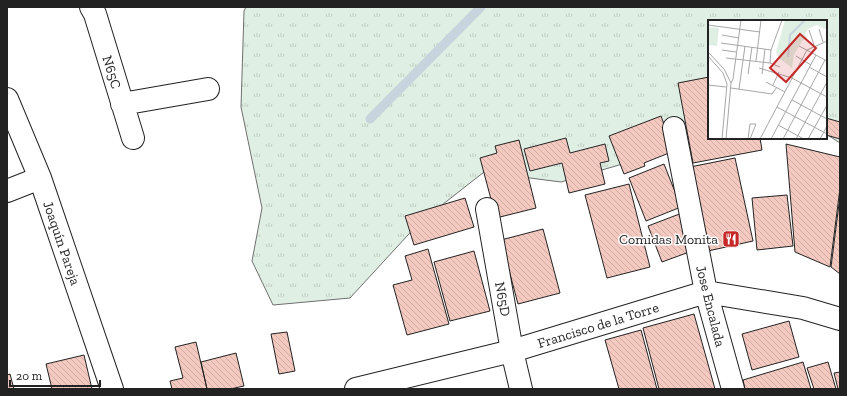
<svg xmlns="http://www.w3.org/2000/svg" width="847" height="396" viewBox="0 0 847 396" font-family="'Zilla Slab',serif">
  <defs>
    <pattern id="grass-tufts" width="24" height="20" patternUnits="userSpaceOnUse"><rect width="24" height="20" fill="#e0efe3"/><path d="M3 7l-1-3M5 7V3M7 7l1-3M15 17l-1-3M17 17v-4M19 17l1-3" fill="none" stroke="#c0cdc2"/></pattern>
    <pattern id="building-back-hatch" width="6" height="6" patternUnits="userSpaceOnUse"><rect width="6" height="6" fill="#f3c9c0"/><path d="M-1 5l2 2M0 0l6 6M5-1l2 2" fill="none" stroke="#d0aca5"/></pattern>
  </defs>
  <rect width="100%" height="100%" fill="#fff"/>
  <path fill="url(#grass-tufts)" stroke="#6f6f6f" d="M246,7H840V143L826,134V21H709V128L619,165L561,182L484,172L419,223L350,298L273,305L252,261L262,208L241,107L244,11Z"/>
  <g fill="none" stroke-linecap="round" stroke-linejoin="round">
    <path stroke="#c7d3dd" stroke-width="9" d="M370,119L481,7"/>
  </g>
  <path fill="url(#building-back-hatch)" stroke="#222" d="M709,77V138H760L762,150L693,163L678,83Z
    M661,116L674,151L644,163L645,166L624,174L609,136Z
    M826,118L840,122V139L826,135Z
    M566,138L570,153L605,144L609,161L600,163L605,184L569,193L562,163L530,171L524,149Z
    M519,140L536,208L496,218L480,158L497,153L495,146Z
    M786,144L840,157V188L830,267L795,252Z
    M735,158L753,241L708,251L690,167Z
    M664,164L681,207L646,221L629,178Z
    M629,184L650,267L607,278L585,195Z
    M787,195L793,246L757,250L752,198Z
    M840,196V274L831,267Z
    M465,198L474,227L414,245L405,216Z
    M682,213L692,251L662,262L648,226Z
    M543,229L560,293L518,304L501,240Z
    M428,249L449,324L407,335L393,285L412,280L405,256Z
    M474,251L490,311L450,321L434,262Z
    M694,314L715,389H659L643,328Z
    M789,321L799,357L752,370L742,334Z
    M641,330L657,389H619L605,340Z
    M287,332L295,371L279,374L271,334Z
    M196,342L207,389H172L170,381L183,378L175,347Z
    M236,353L244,386L230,389H207L201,362Z
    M84,355L92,389H52L46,364Z
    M803,362L811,389H745L743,380Z
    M828,362L836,389H814L807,368Z
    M840,372V389H838L834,373Z
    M10,374L14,389H7V375Z"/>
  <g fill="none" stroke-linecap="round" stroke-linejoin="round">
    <defs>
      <path id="minor" d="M91,7L95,14L133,138
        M7,99L40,178L112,389
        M122,104L208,89
        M674,128L706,292L733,389
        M7,191L40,178
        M487,209L512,351L521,389
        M356,389L512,351L706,292L803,308L840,319"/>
    </defs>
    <use href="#minor" stroke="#222" stroke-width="24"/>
    <use href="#minor" stroke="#fff" stroke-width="22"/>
  </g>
  <defs>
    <symbol id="restaurant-square" viewBox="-11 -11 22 22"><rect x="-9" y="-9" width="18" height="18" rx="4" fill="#c62828" stroke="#fff"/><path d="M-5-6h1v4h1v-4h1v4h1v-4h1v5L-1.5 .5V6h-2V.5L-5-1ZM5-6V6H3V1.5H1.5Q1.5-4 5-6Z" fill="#fff"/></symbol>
  </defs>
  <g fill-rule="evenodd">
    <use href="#restaurant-square" x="721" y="229" width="20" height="20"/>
  </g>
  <g text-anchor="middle" stroke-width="3" stroke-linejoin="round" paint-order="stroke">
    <g font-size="14" fill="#222" stroke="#fff">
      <text transform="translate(112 72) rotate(73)" y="5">N65C</text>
      <text transform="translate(62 243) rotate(71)" y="5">Joaquín Pareja</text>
      <text transform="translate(503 299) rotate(80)" y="5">N65D</text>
      <text transform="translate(711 306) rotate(76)" y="5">Jose Encalada</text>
      <text transform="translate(598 325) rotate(-17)" y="5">Francisco de la Torre</text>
    </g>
    <g font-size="14" fill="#222" stroke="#fff" text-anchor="end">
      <text x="718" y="244">Comidas Monita</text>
    </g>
  </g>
  <g transform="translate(708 20)">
    <rect width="119" height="119" fill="#fff"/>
    <path d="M77,0H119V10L109,5L100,9L97,14L99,18L94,21L86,35L84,48L71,38L68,32Z" fill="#e0efe3"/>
    <path d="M0,7L11,8L9,26L0,25Z" fill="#e0efe3"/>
    <path fill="none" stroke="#c7d3dd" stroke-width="2" d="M80,37L82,15L97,0"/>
    <path fill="none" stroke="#a7a7a7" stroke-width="1" d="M0,5L52,12M111,9L115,22M101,10L106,25M14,15L31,18M13,23L63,30M91,26L119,41M14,30L28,32M0,32L16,49L23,63L18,119M0,36L15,53L19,64L14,119M88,36L103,45M18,38L62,43L72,47M48,41L53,0M62,43L63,30L74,0M101,47L119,57M51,48L84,58L119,77M40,54L44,27M54,54L57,29M58,62L77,72M23,63L25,59L33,0M0,65L18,67M65,65L71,52M23,68L64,74L69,67M31,69L37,26M84,80L119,99M69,87L119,114M70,105L96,119M40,119L42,104H48L42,119M52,119L99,30L119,21M63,119L108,35M75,119L117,40M88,119L119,62M100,119L119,85M112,119L119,106"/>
    <path fill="#c62828" fill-opacity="0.15" stroke="#c62828" stroke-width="2" d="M92,14L108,28L78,62L62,48Z"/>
    <rect width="119" height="119" fill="none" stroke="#222" stroke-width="2"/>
  </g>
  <rect width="847" height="396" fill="none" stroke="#222222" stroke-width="16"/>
  <path d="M10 380v6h90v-6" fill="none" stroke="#222222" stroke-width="2"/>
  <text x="16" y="380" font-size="12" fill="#222222" stroke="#ffffff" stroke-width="3" paint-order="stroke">20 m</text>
</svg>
